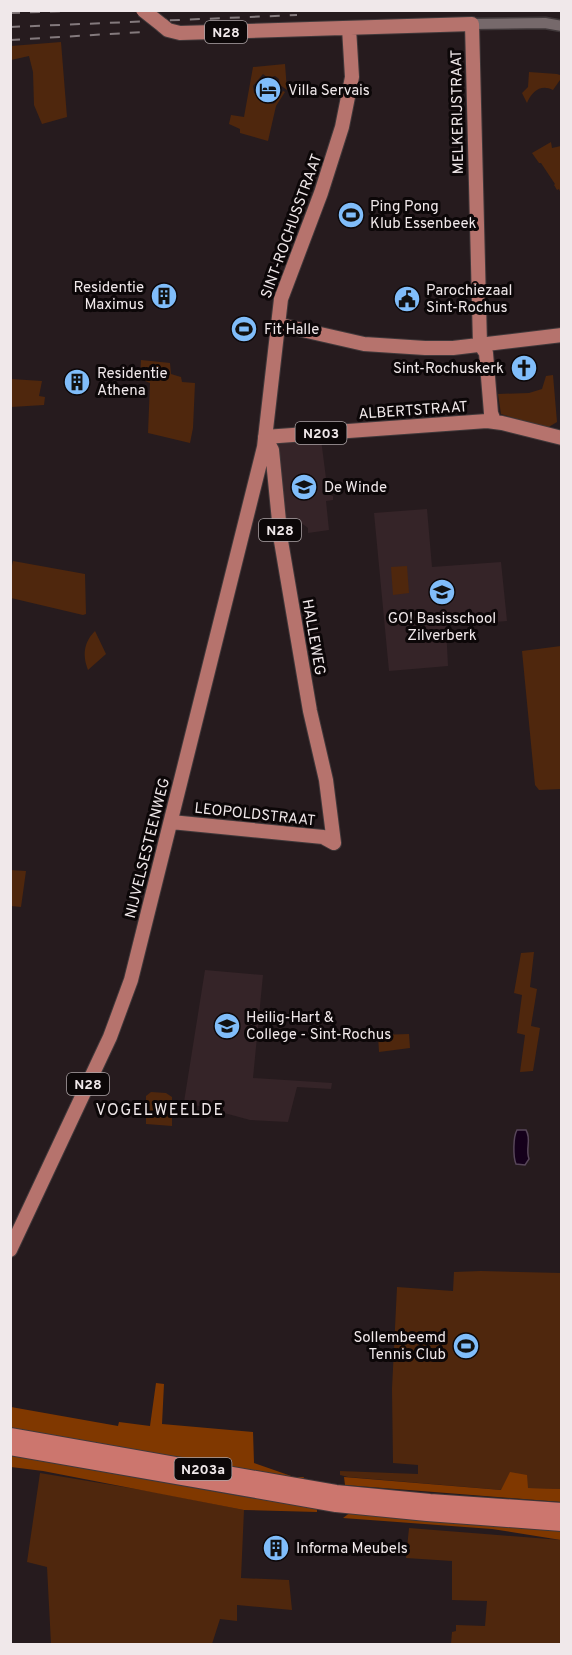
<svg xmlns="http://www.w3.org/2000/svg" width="572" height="1655" viewBox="0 0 572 1655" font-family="Overpass,sans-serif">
  <rect width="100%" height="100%" fill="#261b1e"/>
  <path fill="#352428" d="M321,439L328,494L333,496V500L326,501L329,530L308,533V528L300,522L284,524L276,445L278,442Z
    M427,509L432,567L501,562L507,621L446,626L448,666L389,671L374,513Z
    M205,970L263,975L253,1078L332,1083L331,1089L297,1087L288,1122L250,1120L184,1102Z"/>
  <path fill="#4f270d" d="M61,42L67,117L42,124L34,105L33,72L29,56L11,60V46Z
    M285,64L287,90L280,85L279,79L275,76L268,78L263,74L253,86L254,93L272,104L275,103L283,91L285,92L276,106L268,141L240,133V129L229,124L231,115L244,117L253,67Z
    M529,72L557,74L560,75V80L553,90C541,84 532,91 527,103L522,93L528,87Z
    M551,142L552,148L561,146V194L559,189L557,190L554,185L555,184L541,163H539L532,153Z
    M141,360L170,363L171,374L181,377L182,382L195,383L193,428L190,443L148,433L150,383L140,379Z
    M553,375L557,422L547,428L501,414L498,394L529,393L542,389L546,376Z
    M11,379L42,381L39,396L45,397L44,405L11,407Z
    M13,561L85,574L86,614L83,615L11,598V570Z
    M407,566L409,593L393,595L391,567Z
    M95,631L106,654L88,670C82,655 84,642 95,631Z
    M561,646V789L539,790L535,785L522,651Z
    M10,870L26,871L21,907L11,906Z
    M534,952L530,987L537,989L531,1026L540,1028L533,1071L520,1072L525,1035L517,1033L522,995L514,993L521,953Z
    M409,1034L410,1048L379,1052L378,1035Z
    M151,1092L166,1093L172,1097V1126L146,1124V1096Z
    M481,1271L561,1273V1489L528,1488L502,1490L348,1477L340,1475V1471L418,1474V1465L393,1463L392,1389L397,1287L453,1291L454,1272Z
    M40,1473L154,1492L244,1510L241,1578L289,1580L292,1610L237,1605V1621L220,1619L212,1644H51L47,1567L27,1562Z
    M409,1528L561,1540V1644H451L452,1632L456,1631V1625L485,1626L487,1601L452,1600V1561L406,1558Z"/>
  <path fill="#803800" d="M156,1383L164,1384L162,1424L253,1432L254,1463L294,1477H304L303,1479L11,1428V1407L118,1426L119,1422L150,1426Z
    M10,1454L240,1496L317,1508V1512L244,1510L43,1471L11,1467Z
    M510,1472L527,1475L528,1488L561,1489V1502L345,1485L344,1477L501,1490Z
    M351,1512L426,1521L561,1531V1540L492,1529L343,1518Z"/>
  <path fill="#15001b" stroke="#574659" stroke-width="1.5" d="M517,1130H526C532,1140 525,1148 529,1159L525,1165L516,1164C513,1157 513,1137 517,1130Z"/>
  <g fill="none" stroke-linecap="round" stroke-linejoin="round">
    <defs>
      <path id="tertiary" d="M472,24L545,23L562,26"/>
      <path id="primary" d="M162,25L168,30L180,33L472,24L480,344
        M276,327L285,326L364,344L425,348H453L562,335
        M480,344L486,353L491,413L494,421
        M265,437L272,450L281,541L310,711L326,780L334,843
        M265,437L487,421L502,423L562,438
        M171,822L323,837L334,843
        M10,1250L110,1037L131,980L264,447L281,299L321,193L342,127L352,77L349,28"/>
      <path id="trunk" d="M10,1435L336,1492L430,1501L562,1510
        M10,1448L336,1505L427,1514L562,1524"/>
    </defs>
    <use href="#tertiary" stroke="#40383a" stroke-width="13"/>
    <use href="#primary" stroke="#40383a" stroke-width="16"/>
    <use href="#trunk" stroke="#40383a" stroke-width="16"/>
    <use href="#tertiary" stroke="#76696b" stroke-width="10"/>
    <use href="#primary" stroke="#b6736d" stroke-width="14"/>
    <use href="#trunk" stroke="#cc766e" stroke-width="14"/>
    <path stroke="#847a7d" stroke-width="2" stroke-dasharray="10 10" stroke-linecap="butt" d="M10,13L91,10
      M10,27L297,15
      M10,40L143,32"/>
    <defs>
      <path id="primary-bridge" d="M143,10L162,25"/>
    </defs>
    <use href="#primary-bridge" stroke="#40383a" stroke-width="16" stroke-linecap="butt"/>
    <use href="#primary-bridge" stroke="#b6736d" stroke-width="14"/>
  </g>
  <defs>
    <symbol id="hotel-disc" viewBox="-11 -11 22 22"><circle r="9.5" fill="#80bdfa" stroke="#0c0708"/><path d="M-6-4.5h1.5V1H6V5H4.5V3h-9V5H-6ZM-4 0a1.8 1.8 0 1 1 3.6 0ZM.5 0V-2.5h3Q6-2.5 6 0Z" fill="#111"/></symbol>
    <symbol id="stadium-disc" viewBox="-11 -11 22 22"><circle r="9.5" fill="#80bdfa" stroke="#0c0708"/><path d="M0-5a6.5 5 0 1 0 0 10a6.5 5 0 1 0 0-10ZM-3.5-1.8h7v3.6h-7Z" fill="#111"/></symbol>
    <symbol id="building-disc" viewBox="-11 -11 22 22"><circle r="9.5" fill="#80bdfa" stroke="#0c0708"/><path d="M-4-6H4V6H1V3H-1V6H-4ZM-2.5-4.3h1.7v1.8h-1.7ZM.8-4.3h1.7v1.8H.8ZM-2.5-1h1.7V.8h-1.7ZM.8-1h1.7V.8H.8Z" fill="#111"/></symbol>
    <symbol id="civic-disc" viewBox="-11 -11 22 22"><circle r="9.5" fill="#80bdfa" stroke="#0c0708"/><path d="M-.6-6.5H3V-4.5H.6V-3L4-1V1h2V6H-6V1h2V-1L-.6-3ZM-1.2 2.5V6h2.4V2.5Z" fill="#111"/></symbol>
    <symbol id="church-disc" viewBox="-11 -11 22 22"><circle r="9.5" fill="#80bdfa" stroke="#0c0708"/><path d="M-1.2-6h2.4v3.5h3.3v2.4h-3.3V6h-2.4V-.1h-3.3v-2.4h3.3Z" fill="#111"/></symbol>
    <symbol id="school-disc" viewBox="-11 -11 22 22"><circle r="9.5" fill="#80bdfa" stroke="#0c0708"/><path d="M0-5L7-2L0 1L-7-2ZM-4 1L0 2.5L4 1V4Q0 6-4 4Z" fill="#111"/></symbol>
  </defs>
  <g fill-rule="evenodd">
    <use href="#hotel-disc" x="253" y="75" width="30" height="30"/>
    <use href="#stadium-disc" x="336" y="200" width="30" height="30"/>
    <use href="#building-disc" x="149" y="281" width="30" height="30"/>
    <use href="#civic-disc" x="392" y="284" width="30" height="30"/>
    <use href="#stadium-disc" x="229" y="314" width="30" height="30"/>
    <use href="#church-disc" x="509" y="353" width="30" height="30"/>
    <use href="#building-disc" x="62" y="367" width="30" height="30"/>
    <use href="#school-disc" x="289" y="472" width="30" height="30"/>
    <use href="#school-disc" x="427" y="577" width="30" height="30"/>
    <use href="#school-disc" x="212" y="1011" width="30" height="30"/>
    <use href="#stadium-disc" x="451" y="1331" width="30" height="30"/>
    <use href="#building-disc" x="261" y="1533" width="30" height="30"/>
  </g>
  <g text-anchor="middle" stroke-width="6" stroke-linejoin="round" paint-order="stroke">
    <g fill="#0c0708" stroke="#aca4a6" stroke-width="1.5">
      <rect x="205" y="21" width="42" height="22" rx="4.5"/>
      <rect x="295.5" y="422" width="51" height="22" rx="4.5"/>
      <rect x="259" y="519" width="42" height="22" rx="4.5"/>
      <rect x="67" y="1073" width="42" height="22" rx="4.5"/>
      <rect x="174.5" y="1458" width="57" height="22" rx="4.5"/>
    </g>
    <g font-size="14" font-weight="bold" fill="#f0e8ea">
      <text x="226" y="37">N28</text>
      <text x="321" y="438">N203</text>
      <text x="280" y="535">N28</text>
      <text x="88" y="1089">N28</text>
      <text x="203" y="1474">N203a</text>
    </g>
    <g font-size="15" fill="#f0e8ea" stroke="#0c0708" text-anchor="start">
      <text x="288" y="95">Villa Servais</text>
      <text x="370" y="211">Ping Pong<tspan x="370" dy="17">Klub Essenbeek</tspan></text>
      <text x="144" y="292" text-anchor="end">Residentie<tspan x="144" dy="17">Maximus</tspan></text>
      <text x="426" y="295">Parochiezaal<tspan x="426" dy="17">Sint-Rochus</tspan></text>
      <text x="264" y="334">Fit Halle</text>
      <text x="504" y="373" text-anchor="end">Sint-Rochuskerk</text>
      <text x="97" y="378">Residentie<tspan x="97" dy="17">Athena</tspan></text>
      <text x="324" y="492">De Winde</text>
      <text x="442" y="623" text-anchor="middle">GO! Basisschool<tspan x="442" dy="17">Zilverberk</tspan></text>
      <text x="246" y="1022">Heilig-Hart &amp;<tspan x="246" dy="17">College - Sint-Rochus</tspan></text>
      <text x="446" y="1342" text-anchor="end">Sollembeemd<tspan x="446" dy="17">Tennis Club</tspan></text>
      <text x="296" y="1553">Informa Meubels</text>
    </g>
    <g font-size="15" fill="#f0e8ea" stroke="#0c0708">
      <text transform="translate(457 112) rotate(-91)" y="5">MELKERIJSTRAAT</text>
      <text transform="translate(291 226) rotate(-70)" y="5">SINT-ROCHUSSTRAAT</text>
      <text transform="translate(413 410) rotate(-4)" y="5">ALBERTSTRAAT</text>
      <text transform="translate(314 637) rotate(80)" y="5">HALLEWEG</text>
      <text transform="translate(255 814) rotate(6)" y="5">LEOPOLDSTRAAT</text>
      <text transform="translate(147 848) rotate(-76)" y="5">NIJVELSESTEENWEG</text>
    </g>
    <g font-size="16" letter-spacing="1.5" fill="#f0e8ea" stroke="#0c0708">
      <text x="160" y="1115">VOGELWEELDE</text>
    </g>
  </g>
  <rect width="572" height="1655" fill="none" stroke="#f0e8ea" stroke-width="24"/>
</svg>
